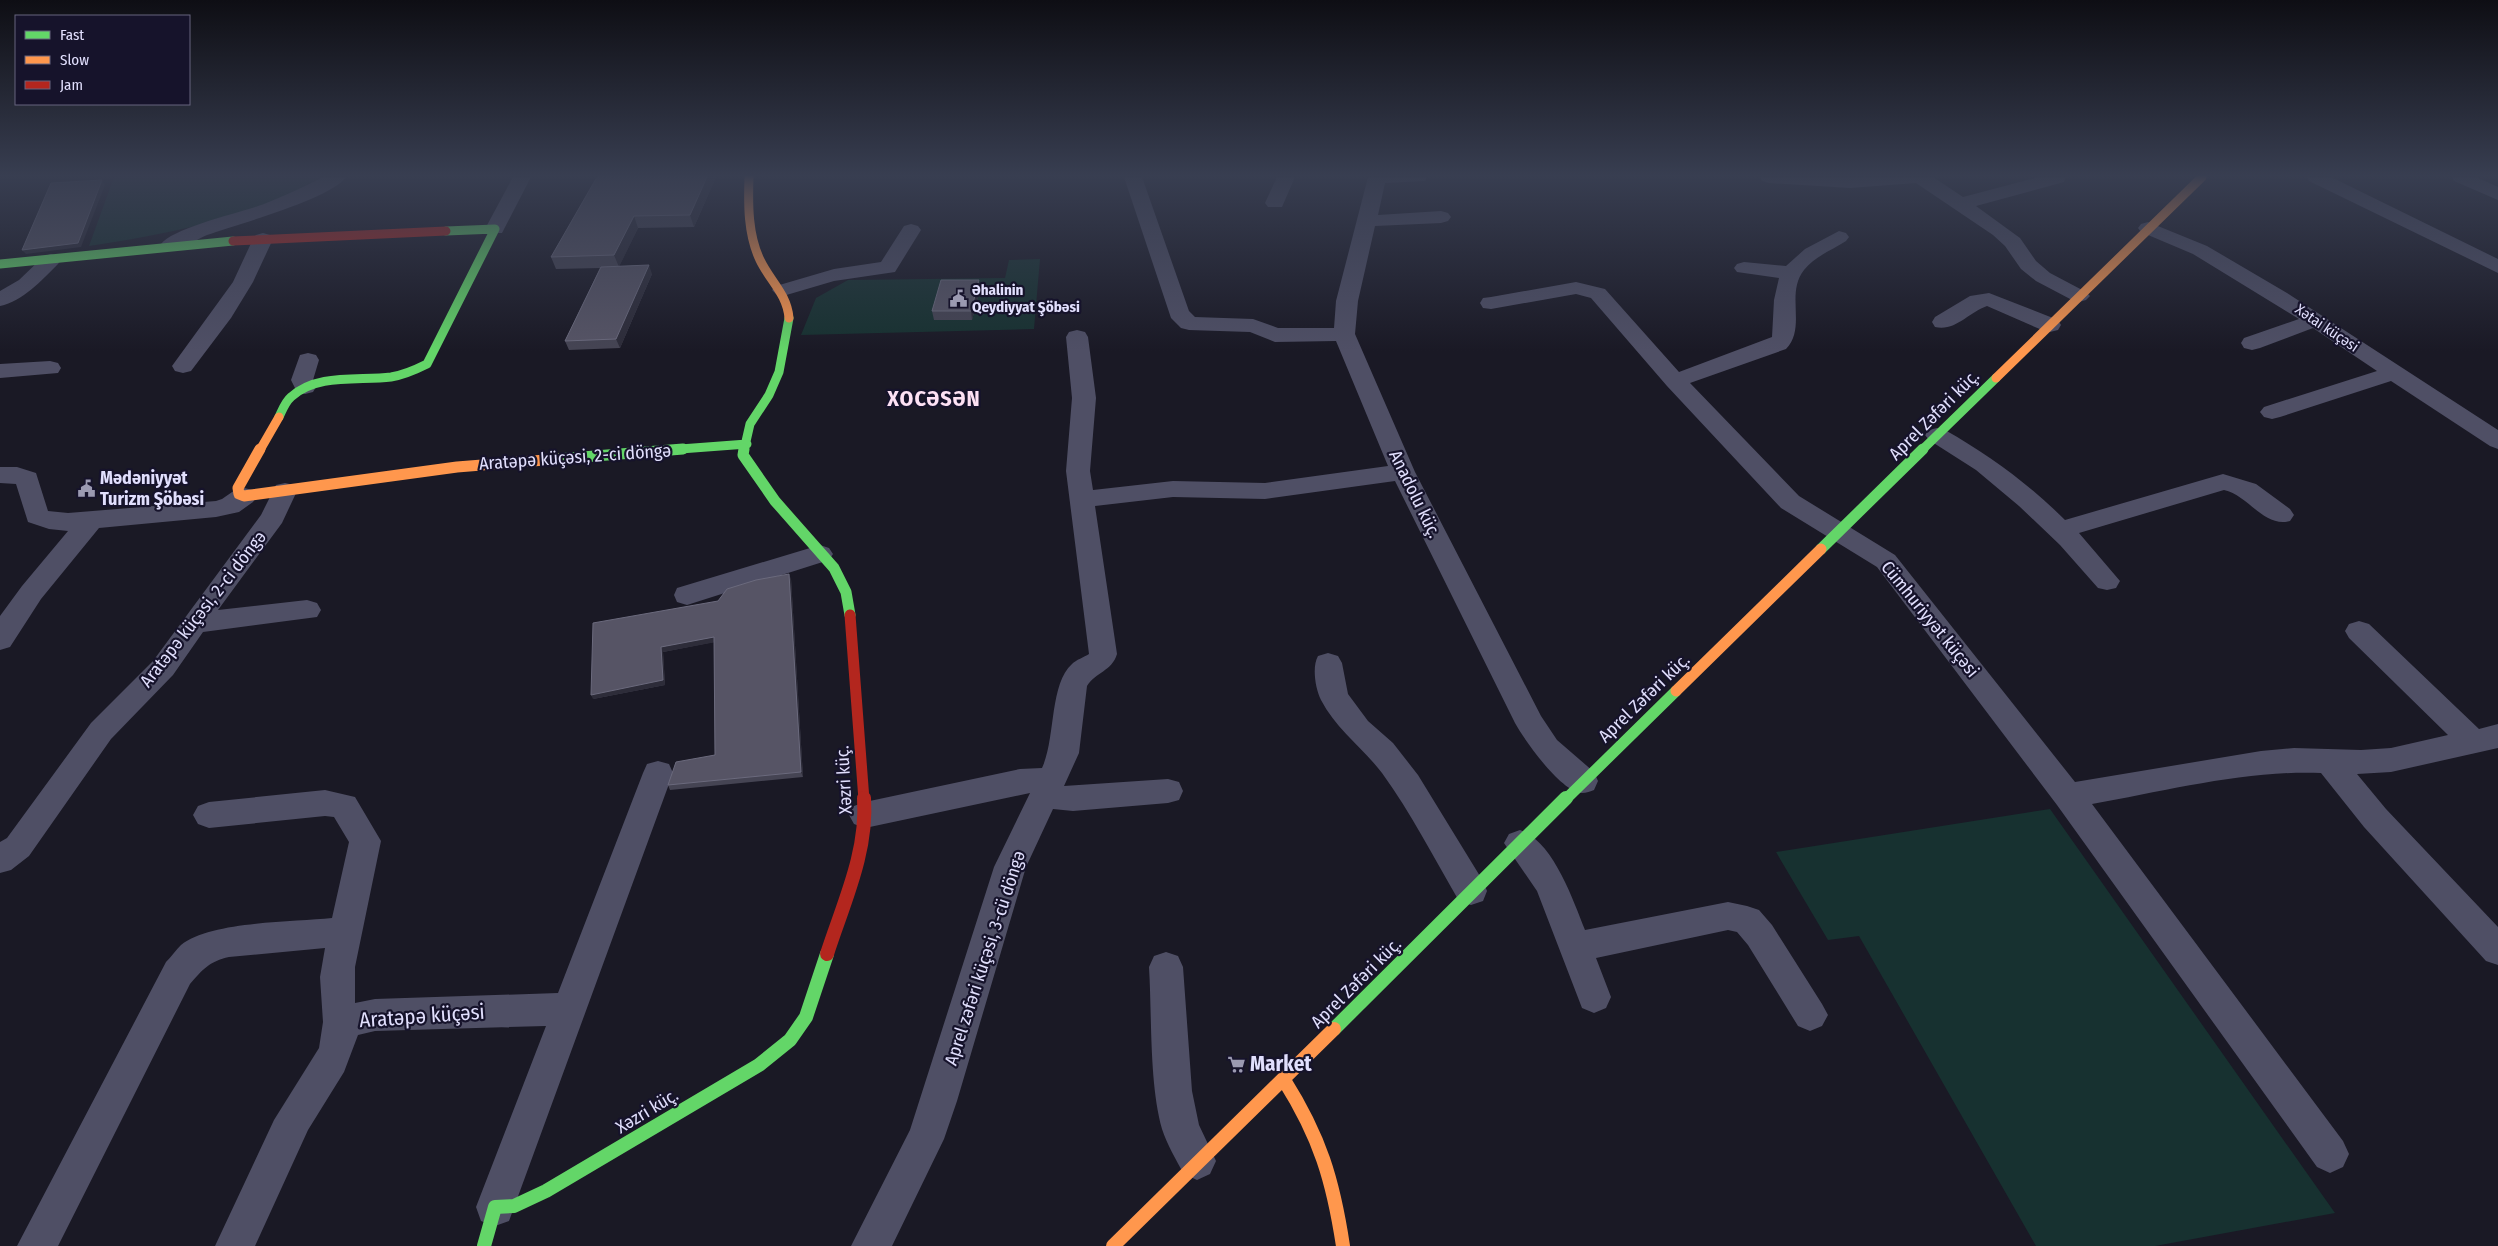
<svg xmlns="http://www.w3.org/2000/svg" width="2498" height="1246" viewBox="0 0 2498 1246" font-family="'Fira Sans Condensed',sans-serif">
  <rect width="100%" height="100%" fill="#1a1925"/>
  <path fill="#173130" d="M114,177H321C306,185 291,194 276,200C217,225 152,236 89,246Z
    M1040,259L1034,329L801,335L816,298L848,280L1005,278L1009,260Z
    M2050,809L2335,1213L2155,1246H2036L1859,936L1828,940L1776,852Z"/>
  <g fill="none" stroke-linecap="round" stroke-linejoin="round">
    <path fill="#4f4f65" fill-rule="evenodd" d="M323,177H346C331,199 235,225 207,235C197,239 183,250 171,250C170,250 165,249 164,248L161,244C172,228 242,212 264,204C284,196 304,187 323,177Z
      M513,177H531L502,233H488L485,229Z
      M1124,177H1142L1189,311L1195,317L1253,319L1278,328H1334L1336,301L1368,177H1427L1425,181L1385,183L1378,215L1441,211L1448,213L1451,217L1448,221L1441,223L1375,226L1358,301L1355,334L1415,472L1541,716L1557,740L1594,772L1598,781L1594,790C1591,791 1586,793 1582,793C1561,792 1525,741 1515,723L1395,481L1265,499L1173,497L1095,506L1117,654C1112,671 1096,672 1087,686L1079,753L1064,786L1168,779L1179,782L1183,791L1179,800L1168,803L1073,811L1053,809L1026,867L957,1101L944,1139L892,1246H851L910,1130L994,867L1030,793L865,828L854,824L849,815L854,806L865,802L1020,769L1042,768C1056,738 1049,685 1072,664C1076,660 1084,657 1089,654L1066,471L1072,398L1066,337L1069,332L1077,330L1085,332L1088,337L1096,398L1090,471L1093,490L1173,481L1265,483L1388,466L1336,341L1275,342L1250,332L1189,330L1181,328L1171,318Z
      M1277,177H1295L1282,207H1268L1265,203Z
      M1760,177H1933L1963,197L2039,177H2066L2064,182L1976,206L2020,238L2036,261L2050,273L2086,292L2090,296L2086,300L2079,302L2072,300L2036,281L2021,269L2005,246L1993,235L1916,183L1850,188L1769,183L1762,181Z
      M2307,177H2331L2498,259V273L2309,181Z
      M2452,177H2476L2498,187V200L2454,181Z
      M2148,222L2207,246L2287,293L2498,430V449L2490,446L2391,381L2280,417L2272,419L2264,417L2260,412L2264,407L2377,371L2313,328L2260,348L2252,350L2244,348L2241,343L2244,338L2299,319L2193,254L2141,232L2138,228L2141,224Z
      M911,224L918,226L921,230L895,272L834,281L783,296L776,294L772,290L776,286L834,269L881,262L904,226Z
      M1839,231L1846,233L1849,237L1846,241C1832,250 1814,257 1804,270C1785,294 1807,327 1786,349L1690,383L1799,496L1895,555L2075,782L2261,751L2294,748L2361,750L2391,748L2448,735L2349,638L2345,631L2349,624L2359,621L2369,624L2479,729L2498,724V748L2391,772L2357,774L2386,809L2498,927V965L2486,961L2364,827L2321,773C2245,770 2167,791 2092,804L2343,1141L2349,1154L2343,1167L2330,1173L2317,1167L2057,805L1877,567L1781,508L1667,386L1591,298L1576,294L1491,309L1483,308L1480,303L1483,298L1491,297L1576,282L1605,289L1679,372L1772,337L1774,300L1779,278L1737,272L1734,268L1737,264L1744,262L1786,266L1805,249Z
      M263,233L270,235L273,239L253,282L231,318L191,371L183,373L175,371L172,366L233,282L253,239L256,235Z
      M51,254L58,256L61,260L58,264C41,281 23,301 0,306V291L19,280L44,256Z
      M1989,293L2058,320L2061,325L2058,330L2050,332L2042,330L1987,306C1969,312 1955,332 1935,327L1932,322L1935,317L1970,296Z
      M308,353L316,355L319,360L313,380L316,387L313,392L305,394L297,392L291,380L300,355Z
      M50,361L58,363L61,368L58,373L0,378V364Z
      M1937,428L1945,430C1989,455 2029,484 2065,520L2223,474L2256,484L2290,509L2294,515L2290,521C2264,528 2248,495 2224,490L2079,533L2120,581L2116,588L2107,590L2098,588L2060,545L2019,506L1976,470L1929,440L1925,435L1929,430Z
      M0,467H17L36,473L48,511L68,513L216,501L222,499L235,490L244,488L253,490L257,496L253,502L239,512L216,517L99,528L41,599L10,647L0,650V616L22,586L68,531L49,529L28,522L16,484L0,483Z
      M285,483L294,485L297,491L282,523L218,610L307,600L317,603L321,610L317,617L203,632L173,675L111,739L29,856L11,870L0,873V842L7,838L91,723L153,661L261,515L276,485Z
      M820,545L829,548L833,554L829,560L687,605L677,602L674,595L677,588Z
      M1328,653L1338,656L1342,663L1348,694L1368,721L1393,743L1418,775L1483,881L1487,891L1483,901L1471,905L1459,901C1434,858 1411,813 1382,773C1363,748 1336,729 1321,700C1315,688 1312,666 1318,656Z
      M658,761L669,764L673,773L509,1221L495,1226L481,1221L476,1207L546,1026L375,1031L358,1035L344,1072L308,1130L255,1246H215L274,1120L319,1048L323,1022L320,977L325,948L229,957C210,961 202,970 190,984L58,1246H17L166,962C171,957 176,950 181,945C210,921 294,922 332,918L349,842L334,817L325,816L209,828L198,824L193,815L198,806L209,802L325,790L355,797L381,841L355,967V1003L375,999L558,993L643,773L647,764Z
      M1520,830C1553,841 1573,900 1585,930L1728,902L1747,906L1759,910L1772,925L1822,1004L1828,1015L1822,1026L1810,1031L1798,1026L1748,945L1737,932L1728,930L1596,958L1611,997L1606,1008L1594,1013L1582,1008L1537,891L1504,843L1509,834Z
      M1166,952L1178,956L1183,967L1192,1091L1199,1125L1216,1161L1210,1174L1197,1180L1184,1174C1176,1160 1167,1144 1162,1129C1149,1083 1152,1015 1149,967L1154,956Z"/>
    <path stroke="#63d668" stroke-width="9" d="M0,264L233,241
      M279,417C282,411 285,402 291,397C317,373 359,381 391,377C404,375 415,370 427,364L495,229L446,231
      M667,450L747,444
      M744,450L750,424L769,395L779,372L789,318
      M1922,450L1996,378"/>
    <path stroke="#63d668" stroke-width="11" d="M744,449L743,455L775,501L834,568L846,592L850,615
      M557,459L683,449
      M1821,549L1923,449
      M1565,800L1676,691"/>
    <path stroke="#63d668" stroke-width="14" d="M1334,1029L1566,798
      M484,1246L495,1207L514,1206L546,1191L759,1065L790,1040L806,1017L827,954"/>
    <path stroke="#ff974d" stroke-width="9" d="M749,177C748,205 748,235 760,260C770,281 787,294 789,318
      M1996,378L2202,177
      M260,450L279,417"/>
    <path stroke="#ff974d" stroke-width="11" d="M260,449L238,488L239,494L244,496L457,467L557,459
      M1676,691L1821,549"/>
    <path stroke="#ff974d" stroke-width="14" d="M1284,1080C1320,1137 1333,1180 1343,1246
      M1113,1246L1334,1029"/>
    <path stroke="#b3261e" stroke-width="9" d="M233,241L446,231"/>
    <path stroke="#b3261e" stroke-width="11" d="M850,615L864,800"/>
    <path stroke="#b3261e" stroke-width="14" d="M827,954C843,904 868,852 864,798"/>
  </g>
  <path fill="#454453" d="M707,177H716L694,227L638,228L619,266L652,274L620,348L569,350L565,341L600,268L556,269L551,257Z
    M980,290L972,320H934L932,311Z
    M791,579L803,777L670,790L668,785L715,755L714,642L663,652L665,685L593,699L718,601Z"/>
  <path fill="#2d2c39" d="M707,177H716L694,227L690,215Z
    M102,180L105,185L81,247L26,254L22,250Z
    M634,216L638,228L619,267L614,255Z
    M649,265L652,274L620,348L616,339Z
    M979,280L980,290L972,320L971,311Z
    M789,574L791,579L803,777L801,772Z
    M714,637L716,642L663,652L665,685L593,699L591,695L661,647Z"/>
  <path fill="#565465" stroke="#6b6a7d" d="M597,177H707L690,215L634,216L614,255L551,257Z
    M102,180L78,243L22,250L51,183Z
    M649,265L616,339L565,341L601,267Z
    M941,280H979L971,311H932Z
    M789,574L801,772L668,785L676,762L715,755L714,637L661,647L663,680L591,695L593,623L718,601L727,589L756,580Z"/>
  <linearGradient id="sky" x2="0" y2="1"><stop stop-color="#0e0e14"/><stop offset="0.5" stop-color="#383e51"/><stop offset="1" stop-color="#383e51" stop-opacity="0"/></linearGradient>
  <rect width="2498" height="351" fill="url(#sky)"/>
  <defs>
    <symbol id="civic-bare" viewBox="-9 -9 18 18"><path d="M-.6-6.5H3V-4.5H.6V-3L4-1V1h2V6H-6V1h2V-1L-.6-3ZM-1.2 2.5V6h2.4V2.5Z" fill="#9b9ab1" stroke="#16132b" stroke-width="2.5" paint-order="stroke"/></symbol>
    <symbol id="supermarket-bare" viewBox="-9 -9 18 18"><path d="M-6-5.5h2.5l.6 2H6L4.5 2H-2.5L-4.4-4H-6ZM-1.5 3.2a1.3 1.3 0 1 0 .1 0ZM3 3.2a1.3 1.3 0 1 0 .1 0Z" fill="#9b9ab1" stroke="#16132b" stroke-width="2.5" paint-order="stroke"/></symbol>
  </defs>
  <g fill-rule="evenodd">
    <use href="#civic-bare" x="946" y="286" width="25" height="25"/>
    <use href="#civic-bare" x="74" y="476" width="25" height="25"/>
    <use href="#supermarket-bare" x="1224" y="1052" width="25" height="25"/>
  </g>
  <g text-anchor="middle" stroke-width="4.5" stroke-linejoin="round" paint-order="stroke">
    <g font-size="15" font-weight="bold" fill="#e1dffd" stroke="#16132b" text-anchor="start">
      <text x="972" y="295">Əhalinin<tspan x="972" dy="17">Qeydiyyat Şöbəsi</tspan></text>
    </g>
    <g font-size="15" fill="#e1dffd" stroke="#16132b">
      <text transform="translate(2327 328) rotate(34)" y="5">Xətai küçəsi</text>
    </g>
    <g font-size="18" fill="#e1dffd" stroke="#16132b">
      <text transform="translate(1934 415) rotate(-45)" y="6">Aprel Zəfəri küç.</text>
      <text transform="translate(575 457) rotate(-4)" y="6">Aratəpə küçəsi, 2-ci döngə</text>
      <text transform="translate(1415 494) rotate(64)" y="6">Anadolu küç.</text>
      <text transform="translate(203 609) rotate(-52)" y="6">Aratəpə küçəsi, 2-ci döngə</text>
      <text transform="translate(1930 619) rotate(51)" y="6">Cümhuriyyət küçəsi</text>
      <text transform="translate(1644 698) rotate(-44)" y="6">Aprel Zəfəri küç.</text>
      <text transform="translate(844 780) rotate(-93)" y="6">Xəzri küç.</text>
      <text transform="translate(985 958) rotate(-72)" y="6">Aprel zəfəri küçəsi, 3-cü döngə</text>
      <text transform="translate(1356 983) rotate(-45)" y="6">Aprel Zəfəri küç.</text>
      <text transform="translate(647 1111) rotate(-31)" y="6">Xəzri küç.</text>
    </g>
    <g font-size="18" font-weight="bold" fill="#e1dffd" stroke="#16132b" text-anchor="start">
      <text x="100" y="484">Mədəniyyət<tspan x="100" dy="21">Turizm Şöbəsi</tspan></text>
    </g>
    <g font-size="21" fill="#e1dffd" stroke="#16132b">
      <text transform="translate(422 1016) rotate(-4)" y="7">Aratəpə küçəsi</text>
    </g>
    <g font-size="21" font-weight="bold" fill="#e1dffd" stroke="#16132b" text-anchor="start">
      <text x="1250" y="1071">Market</text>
    </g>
    <g font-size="22" font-weight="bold" letter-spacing="1" fill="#fde1f4" stroke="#16132b">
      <text x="934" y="406">XOCƏSƏN</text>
    </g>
  </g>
  <rect x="15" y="15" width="175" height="90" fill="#16132b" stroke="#67657f"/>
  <rect x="25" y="31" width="25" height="8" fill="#63d668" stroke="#67657f"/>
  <text x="60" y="40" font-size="15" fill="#e1dffd">Fast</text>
  <rect x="25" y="56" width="25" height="8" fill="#ff974d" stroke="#67657f"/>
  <text x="60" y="65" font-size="15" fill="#e1dffd">Slow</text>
  <rect x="25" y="81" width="25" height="8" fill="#b3261e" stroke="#67657f"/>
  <text x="60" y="90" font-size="15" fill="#e1dffd">Jam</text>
</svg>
